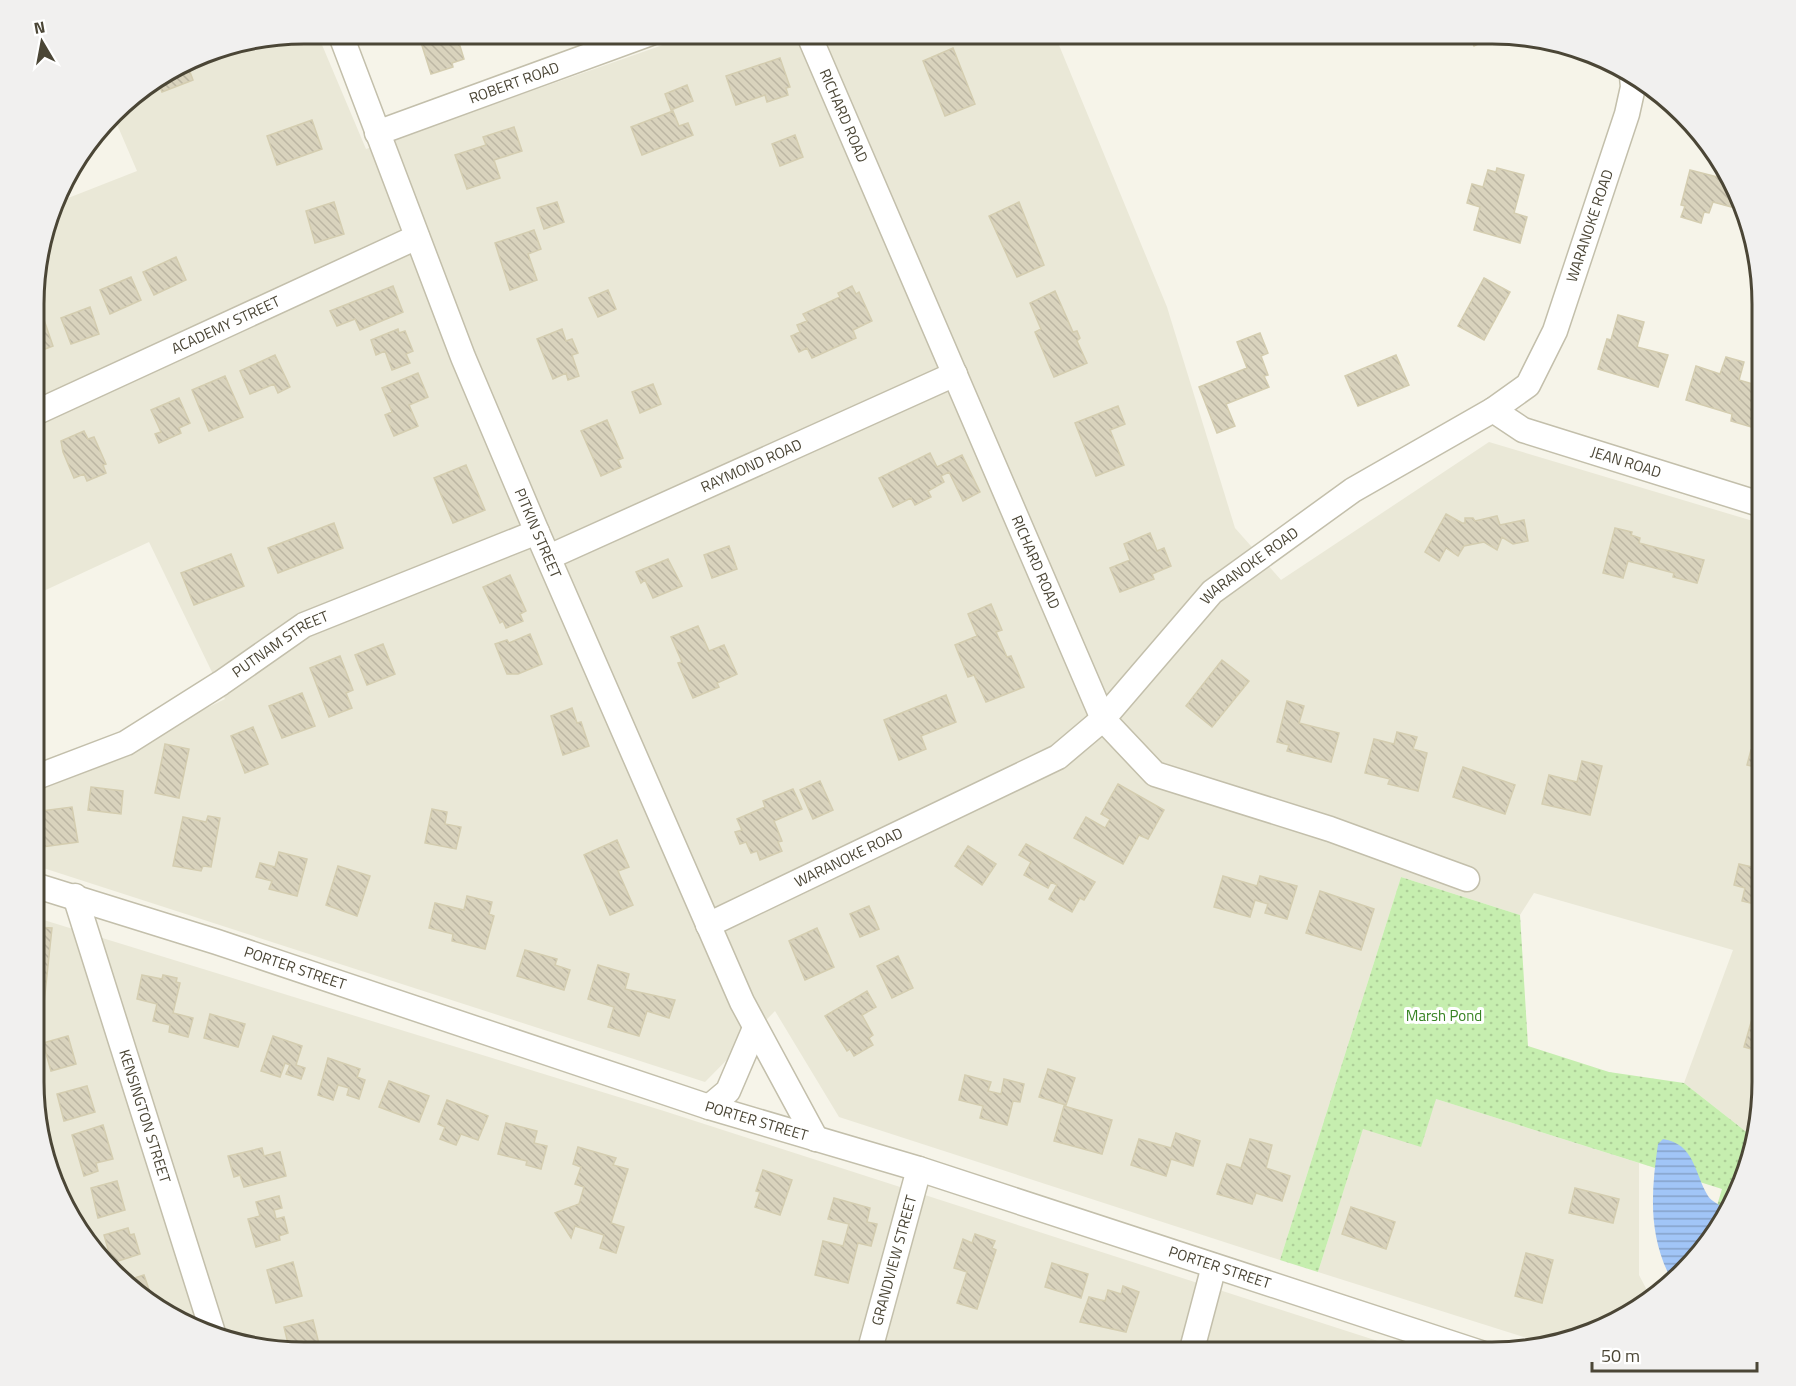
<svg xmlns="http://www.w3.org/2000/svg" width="1796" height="1386" viewBox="0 0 1796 1386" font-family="'Titillium Web',sans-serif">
  <defs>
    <pattern id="park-dots" width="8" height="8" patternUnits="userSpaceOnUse" patternTransform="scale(1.5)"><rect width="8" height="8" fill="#c6eeaf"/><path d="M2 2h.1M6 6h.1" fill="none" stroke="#accd97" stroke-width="1.8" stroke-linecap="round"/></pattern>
    <pattern id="water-rules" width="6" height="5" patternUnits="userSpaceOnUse" patternTransform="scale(1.5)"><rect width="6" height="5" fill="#a1c5f7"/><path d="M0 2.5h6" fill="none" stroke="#85a2c9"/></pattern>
    <pattern id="building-back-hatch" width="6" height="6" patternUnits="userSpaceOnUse" patternTransform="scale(1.5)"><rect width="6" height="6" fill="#d9d3bd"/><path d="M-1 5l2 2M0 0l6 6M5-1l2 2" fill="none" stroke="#bcb6a3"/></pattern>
  </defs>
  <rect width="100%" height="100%" fill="#f6f4e9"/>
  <path fill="#eae8d7" d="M303,33H317L366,149L697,33H1054L1167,307L1235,528L1281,580L1489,442L1763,524L1762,1101L1754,1138L1684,1083L1733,950L1534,893L1520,915L1401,877L1280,1260L839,1117L775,1011L705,1082L34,865V793L225,699L149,542L35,595V268L58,202L137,171L113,115L125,100L216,47Z
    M34,917L664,1111L1415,1353L286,1352L200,1333L125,1286L61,1202L34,1101Z
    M1436,1099L1639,1163V1275L1649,1294L1596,1332L1543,1343L1318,1272L1363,1128Z"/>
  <path fill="url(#park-dots)" d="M1401,877L1520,915L1528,1046L1609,1072L1684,1083L1754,1138L1742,1186L1704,1248L1722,1189L1436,1099L1421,1147L1363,1129L1318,1272L1280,1260Z"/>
  <path fill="url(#water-rules)" d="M1663,1139C1695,1144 1694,1173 1708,1196C1712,1202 1722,1206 1728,1210L1696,1261L1671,1279C1648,1234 1651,1193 1658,1144Z"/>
  <path fill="url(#building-back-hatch)" stroke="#d4cdb0" stroke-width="1.5" d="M418,33H456L464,59L452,63L453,67L431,74Z
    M1468,34H1499L1474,46Z
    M953,48L975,104L945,116L923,61Z
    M780,58L790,87L786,88L788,95L767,102L765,95L736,105L726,76Z
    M187,64L193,80L162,92L158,81Z
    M687,85L693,101L671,110L665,94Z
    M673,111L679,126L688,123L693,135L642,155L631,127Z
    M312,120L322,149L277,165L267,136Z
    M514,127L522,151L494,160L500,178L467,189L455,155L486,145L483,137Z
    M795,135L803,157L780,166L772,144Z
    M1497,168L1524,175L1514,213L1527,217L1520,243L1474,230L1480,207L1467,203L1472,184L1483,187L1488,170L1496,172Z
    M1690,170L1729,180L1742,199L1739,209L1713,202L1709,213L1704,212L1701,223L1681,217L1685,206L1681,205Z
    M334,202L344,234L315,243L306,211Z
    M557,202L564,222L544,229L537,208Z
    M1019,202L1044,265L1017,277L989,216Z
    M534,230L541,249L528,254L537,280L510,290L495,243Z
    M176,257L186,280L154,295L143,272Z
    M131,277L141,300L110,314L100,290Z
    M1484,278L1510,292L1484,340L1458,326Z
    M393,286L403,312L360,330L355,319L337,326L330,311Z
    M852,286L856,294L859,292L872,321L853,330L856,338L812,358L807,348L799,352L791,336L800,332L797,325L807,321L803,314L840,297L838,293Z
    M608,290L616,309L598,317L589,298Z
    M1055,291L1073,332L1077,331L1080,338L1077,341L1087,363L1054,377L1035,332L1041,329L1030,303Z
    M90,307L99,334L71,344L61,318Z
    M1618,315L1644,322L1637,347L1668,355L1658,387L1598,369L1607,339L1611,340Z
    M43,317L53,346L35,353V319Z
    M398,329L399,333L405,331L413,351L406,354L410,363L392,370L385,351L376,355L371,340Z
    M562,329L566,341L572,339L578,353L572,355L579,376L568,380L566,373L553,379L537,339Z
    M1260,333L1268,353L1261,356L1268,375L1264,376L1269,387L1226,404L1235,426L1217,433L1199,387L1247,368L1237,342Z
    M275,355L290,387L278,393L274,384L250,394L240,371Z
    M1396,355L1409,385L1358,406L1345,376Z
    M1726,357L1744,362L1739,380L1763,387V404L1755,428L1731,421L1732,414L1686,400L1696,366L1720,374Z
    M418,373L428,397L409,405L418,426L394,436L385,415L392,412L382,388Z
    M225,376L243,417L209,431L192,390Z
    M653,384L661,404L640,413L632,392Z
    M179,398L190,423L179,428L181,433L159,443L155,434L161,432L151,410Z
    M1118,406L1125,424L1110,430L1124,465L1096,476L1075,423Z
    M607,420L623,458L618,460L621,467L601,476L581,431Z
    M84,431L88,439L94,437L106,464L103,465L106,473L87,481L84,474L74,478L63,452L61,441Z
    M930,453L937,467L962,455L980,492L963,501L949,472L941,476L944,482L928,491L931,497L915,505L911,498L893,507L879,478Z
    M466,465L485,510L453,523L434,478Z
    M1446,514L1462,523H1465V518H1473L1475,521L1497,516L1500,525L1524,520L1528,541L1513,544L1502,537L1497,550L1484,542L1464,546L1458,556L1446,548L1439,561L1425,552Z
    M334,523L343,548L278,573L268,548Z
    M1615,528L1632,532L1631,535L1640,538L1639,543L1704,560L1697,583L1673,577L1674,573L1628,561L1623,578L1603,573Z
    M1150,533L1157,551L1164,548L1171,566L1152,574L1154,579L1120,592L1110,568L1130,560L1124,544Z
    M729,546L737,569L712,578L704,555Z
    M231,554L244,586L194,605L181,573Z
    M668,559L682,586L653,598L645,580L641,583L636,572Z
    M510,575L526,611L520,614L523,621L506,628L503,621L500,623L483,587Z
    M991,604L1002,630L996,632L1007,657L1011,656L1024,687L986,702L974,675L968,677L955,645L977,636L968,614Z
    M698,626L709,651L724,645L737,674L717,683L719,687L693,698L678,663L682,662L671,637Z
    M530,634L542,664L518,674H507L495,644L507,640L509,643Z
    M383,644L395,674L367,685L355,655Z
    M340,656L353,690L346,693L352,708L329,717L310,668Z
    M1222,660L1249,681L1212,727L1186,706Z
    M302,693L315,726L282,738L269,706Z
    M946,695L956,722L921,736L926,749L899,760L884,720Z
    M1287,701L1304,706L1299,723L1339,733L1331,762L1287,751L1289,745L1277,742Z
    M572,708L577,723L581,722L589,746L563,755L551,716Z
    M253,727L268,764L245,773L231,736Z
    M1397,732L1417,737L1413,749L1427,753L1418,791L1388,784L1390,779L1365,773L1374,739L1394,744Z
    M165,744L189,749L179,798L155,793Z
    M1751,750L1763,753V769L1747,765Z
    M1582,761L1602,766L1590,815L1542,804L1549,775L1577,782Z
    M1463,767L1515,785L1505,814L1453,797Z
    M820,781L833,810L813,819L800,790Z
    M1118,784L1164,810L1148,839L1139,835L1123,864L1074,838L1086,817L1105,828L1110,819L1101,814Z
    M91,787L123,791L121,814L88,810Z
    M793,789L802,809L774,821L782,841L778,842L782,851L760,860L757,851L751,853L746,842L740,844L735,832L742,830L737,819L765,807L763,801Z
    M72,807L78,842L35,848L34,812Z
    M432,809L447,812L445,824L461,827L456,849L425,843Z
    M208,816L220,818L211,867L203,866L201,871L173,866L183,817L206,822Z
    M617,840L629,867L618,871L633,905L610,915L584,855Z
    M1026,844L1095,882L1084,900L1080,898L1072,912L1049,899L1057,885L1051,882L1048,888L1024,875L1031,862L1019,855Z
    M968,846L996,864L982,885L955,866Z
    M279,852L307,859L297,896L269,889L272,881L256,877L260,863L275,867Z
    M1755,856L1763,858V906L1742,901L1745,888L1734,885L1739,864L1752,867Z
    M338,866L370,876L357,916L326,905Z
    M1223,876L1257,886L1260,876L1297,886L1287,919L1265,913L1268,904L1255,900L1250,917L1214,907Z
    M1320,891L1374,909L1361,950L1306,933Z
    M467,896L492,902L489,914L494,916L485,949L452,941L453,934L429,928L435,903L464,910Z
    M869,906L879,929L860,937L850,914Z
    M34,927L52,928L44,1003H34Z
    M817,928L834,967L805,980L789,941Z
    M525,950L557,959L555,965L570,970L564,990L517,976Z
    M898,956L913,988L892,998L877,966Z
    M598,965L629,974L625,989L675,1000L669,1018L647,1011L639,1036L608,1027L614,1007L588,999Z
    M142,975L162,979L163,975L177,978L176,982L180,983L173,1013L193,1018L188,1037L169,1032L170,1025L153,1021L157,1004L137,999Z
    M867,991L876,1007L862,1015L873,1035L869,1038L873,1045L854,1056L850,1049L847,1051L825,1016Z
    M210,1014L245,1024L238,1047L204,1038Z
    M1752,1019L1762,1022V1052L1744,1047Z
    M68,1036L76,1064L51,1071L43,1043Z
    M273,1036L302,1046L296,1065L305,1068L301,1079L286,1074L290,1065L285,1063L280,1077L261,1071Z
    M328,1058L360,1069L357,1077L365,1080L359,1099L347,1095L349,1088L338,1085L333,1100L318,1095Z
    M1048,1069L1075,1078L1066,1105L1039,1097Z
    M965,1075L991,1082L988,1091L1001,1094L1004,1079L1024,1084L1020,1102L1013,1101L1007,1125L980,1118L983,1106L959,1100Z
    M389,1081L429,1096L419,1122L379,1107Z
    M87,1086L95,1112L64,1121L57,1094Z
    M447,1100L488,1116L478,1140L461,1134L456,1145L440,1139L445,1127L438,1124Z
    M1064,1106L1112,1120L1102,1154L1054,1141Z
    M506,1123L537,1131L534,1143L547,1146L541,1169L526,1165L527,1161L498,1154Z
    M103,1125L113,1159L96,1163L98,1171L84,1176L72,1135Z
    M1176,1133L1200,1141L1193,1166L1171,1159L1166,1176L1131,1165L1139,1139L1171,1148Z
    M1250,1139L1272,1145L1266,1168L1290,1176L1282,1201L1256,1193L1252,1204L1217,1194L1227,1164L1241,1168Z
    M578,1147L616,1158L613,1165L628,1169L611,1223L624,1227L616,1253L600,1248L604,1235L575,1226L571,1238L555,1213L579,1204L584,1187L575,1184L581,1167L573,1164Z
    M262,1148L264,1156L280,1152L286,1176L244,1187L240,1175L234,1177L228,1156Z
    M763,1170L792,1180L780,1215L755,1207L760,1192L756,1191Z
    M117,1181L125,1210L98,1218L91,1188Z
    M1575,1188L1619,1199L1613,1223L1569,1213Z
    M279,1196L282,1208L274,1210L276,1219L284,1217L288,1233L279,1236L280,1240L256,1247L248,1219L260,1216L256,1202Z
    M834,1198L870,1208L867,1222L877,1224L871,1246L858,1243L848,1283L815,1275L823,1241L843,1246L849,1224L828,1219Z
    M1351,1207L1395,1222L1386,1249L1342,1234Z
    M128,1228L130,1235L134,1234L140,1254L112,1263L104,1235Z
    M975,1234L995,1241L992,1248L996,1250L977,1309L957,1303L967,1272L954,1268L963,1239L972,1243Z
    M1526,1253L1553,1260L1542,1303L1515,1296Z
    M293,1262L302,1296L276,1303L267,1270Z
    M1052,1263L1088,1274L1081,1298L1045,1287Z
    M144,1275L154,1304L122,1282Z
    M1123,1286L1139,1292L1126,1332L1080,1322L1089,1297L1105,1301L1108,1290L1121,1294Z
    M313,1320L321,1352H290L284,1327Z
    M793,1345L812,1350L811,1353H791Z
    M942,1347L966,1353H941Z"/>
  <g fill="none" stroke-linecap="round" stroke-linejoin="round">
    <defs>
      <g id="minor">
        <path id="s1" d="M340,33L463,357L537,532L742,1002L816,1139"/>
        <path id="s2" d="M808,33L1103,719L1155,774L1330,829L1467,879"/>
        <path id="s3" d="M377,133L651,33"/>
        <path id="s4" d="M1493,410L1523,430L1763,505"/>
        <path id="s5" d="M35,413L417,237"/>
        <path id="s6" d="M549,557L955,374"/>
        <path id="s7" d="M34,778L126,743L221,683L304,625L537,532"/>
        <path id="s8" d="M34,885L217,942L709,1107L919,1169L1481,1353"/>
        <path id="s9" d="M75,896L214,1336"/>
        <path id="s10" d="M708,925L1058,757L1103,719L1212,592L1353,490L1493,410L1528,385L1555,331L1627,114L1633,87L1632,76"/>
        <path d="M709,1107L728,1091L755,1028"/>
        <path id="s11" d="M869,1353L919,1169"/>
        <path d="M1191,1353L1214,1266"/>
      </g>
    </defs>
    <use href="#minor" stroke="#c3bfab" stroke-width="27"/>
    <use href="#minor" stroke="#fff" stroke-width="24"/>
  </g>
  <g text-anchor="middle" stroke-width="6" stroke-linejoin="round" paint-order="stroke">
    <g font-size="15" fill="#4b4636" stroke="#fff">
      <text dy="5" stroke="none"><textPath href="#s3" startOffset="146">ROBERT ROAD</textPath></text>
      <text dy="5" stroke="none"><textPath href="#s2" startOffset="90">RICHARD ROAD</textPath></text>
      <text dy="5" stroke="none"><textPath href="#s10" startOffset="1164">WARANOKE ROAD</textPath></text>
      <text dy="5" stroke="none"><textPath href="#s5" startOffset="210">ACADEMY STREET</textPath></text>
      <text dy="5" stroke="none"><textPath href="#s4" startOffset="144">JEAN ROAD</textPath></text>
      <text dy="5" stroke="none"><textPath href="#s6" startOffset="222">RAYMOND ROAD</textPath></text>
      <text dy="5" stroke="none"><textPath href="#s1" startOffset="538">PITKIN STREET</textPath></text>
      <text dy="5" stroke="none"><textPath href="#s2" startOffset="576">RICHARD ROAD</textPath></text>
      <text dy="5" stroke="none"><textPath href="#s10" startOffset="660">WARANOKE ROAD</textPath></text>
      <text dy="5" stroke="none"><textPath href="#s7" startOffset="282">PUTNAM STREET</textPath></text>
      <text dy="5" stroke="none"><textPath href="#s10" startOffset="156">WARANOKE ROAD</textPath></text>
      <text dy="5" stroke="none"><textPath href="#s8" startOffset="274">PORTER STREET</textPath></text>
      <text dy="5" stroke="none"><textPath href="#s9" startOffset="231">KENSINGTON STREET</textPath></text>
      <text dy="5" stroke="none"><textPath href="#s8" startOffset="760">PORTER STREET</textPath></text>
      <text dy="5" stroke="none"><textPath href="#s11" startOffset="96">GRANDVIEW STREET</textPath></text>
      <text dy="5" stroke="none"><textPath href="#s8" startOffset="1246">PORTER STREET</textPath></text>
    </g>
    <g font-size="15" fill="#378323" stroke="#fff">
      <text x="1444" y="1021">Marsh Pond</text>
    </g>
  </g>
  <path d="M0 0H1796V1386H0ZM304 44H1492A260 260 0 0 1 1752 304V1082A260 260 0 0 1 1492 1342H304A260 260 0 0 1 44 1082V304A260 260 0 0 1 304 44Z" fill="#f1f0ef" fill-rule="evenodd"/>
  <path fill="none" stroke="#4b4636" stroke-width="3" d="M304 44H1492A260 260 0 0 1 1752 304V1082A260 260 0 0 1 1492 1342H304A260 260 0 0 1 44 1082V304A260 260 0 0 1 304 44Z"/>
  <g transform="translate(42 42) rotate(350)" stroke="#ffffff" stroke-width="4.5" paint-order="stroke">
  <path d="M0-4.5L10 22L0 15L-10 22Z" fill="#4b4636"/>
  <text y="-9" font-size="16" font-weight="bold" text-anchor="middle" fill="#4b4636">N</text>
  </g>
  <path d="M1592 1362v9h165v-9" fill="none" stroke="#4b4636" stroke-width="3"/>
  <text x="1601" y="1362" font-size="18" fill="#4b4636" stroke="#ffffff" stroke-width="4.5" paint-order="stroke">50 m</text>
</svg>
